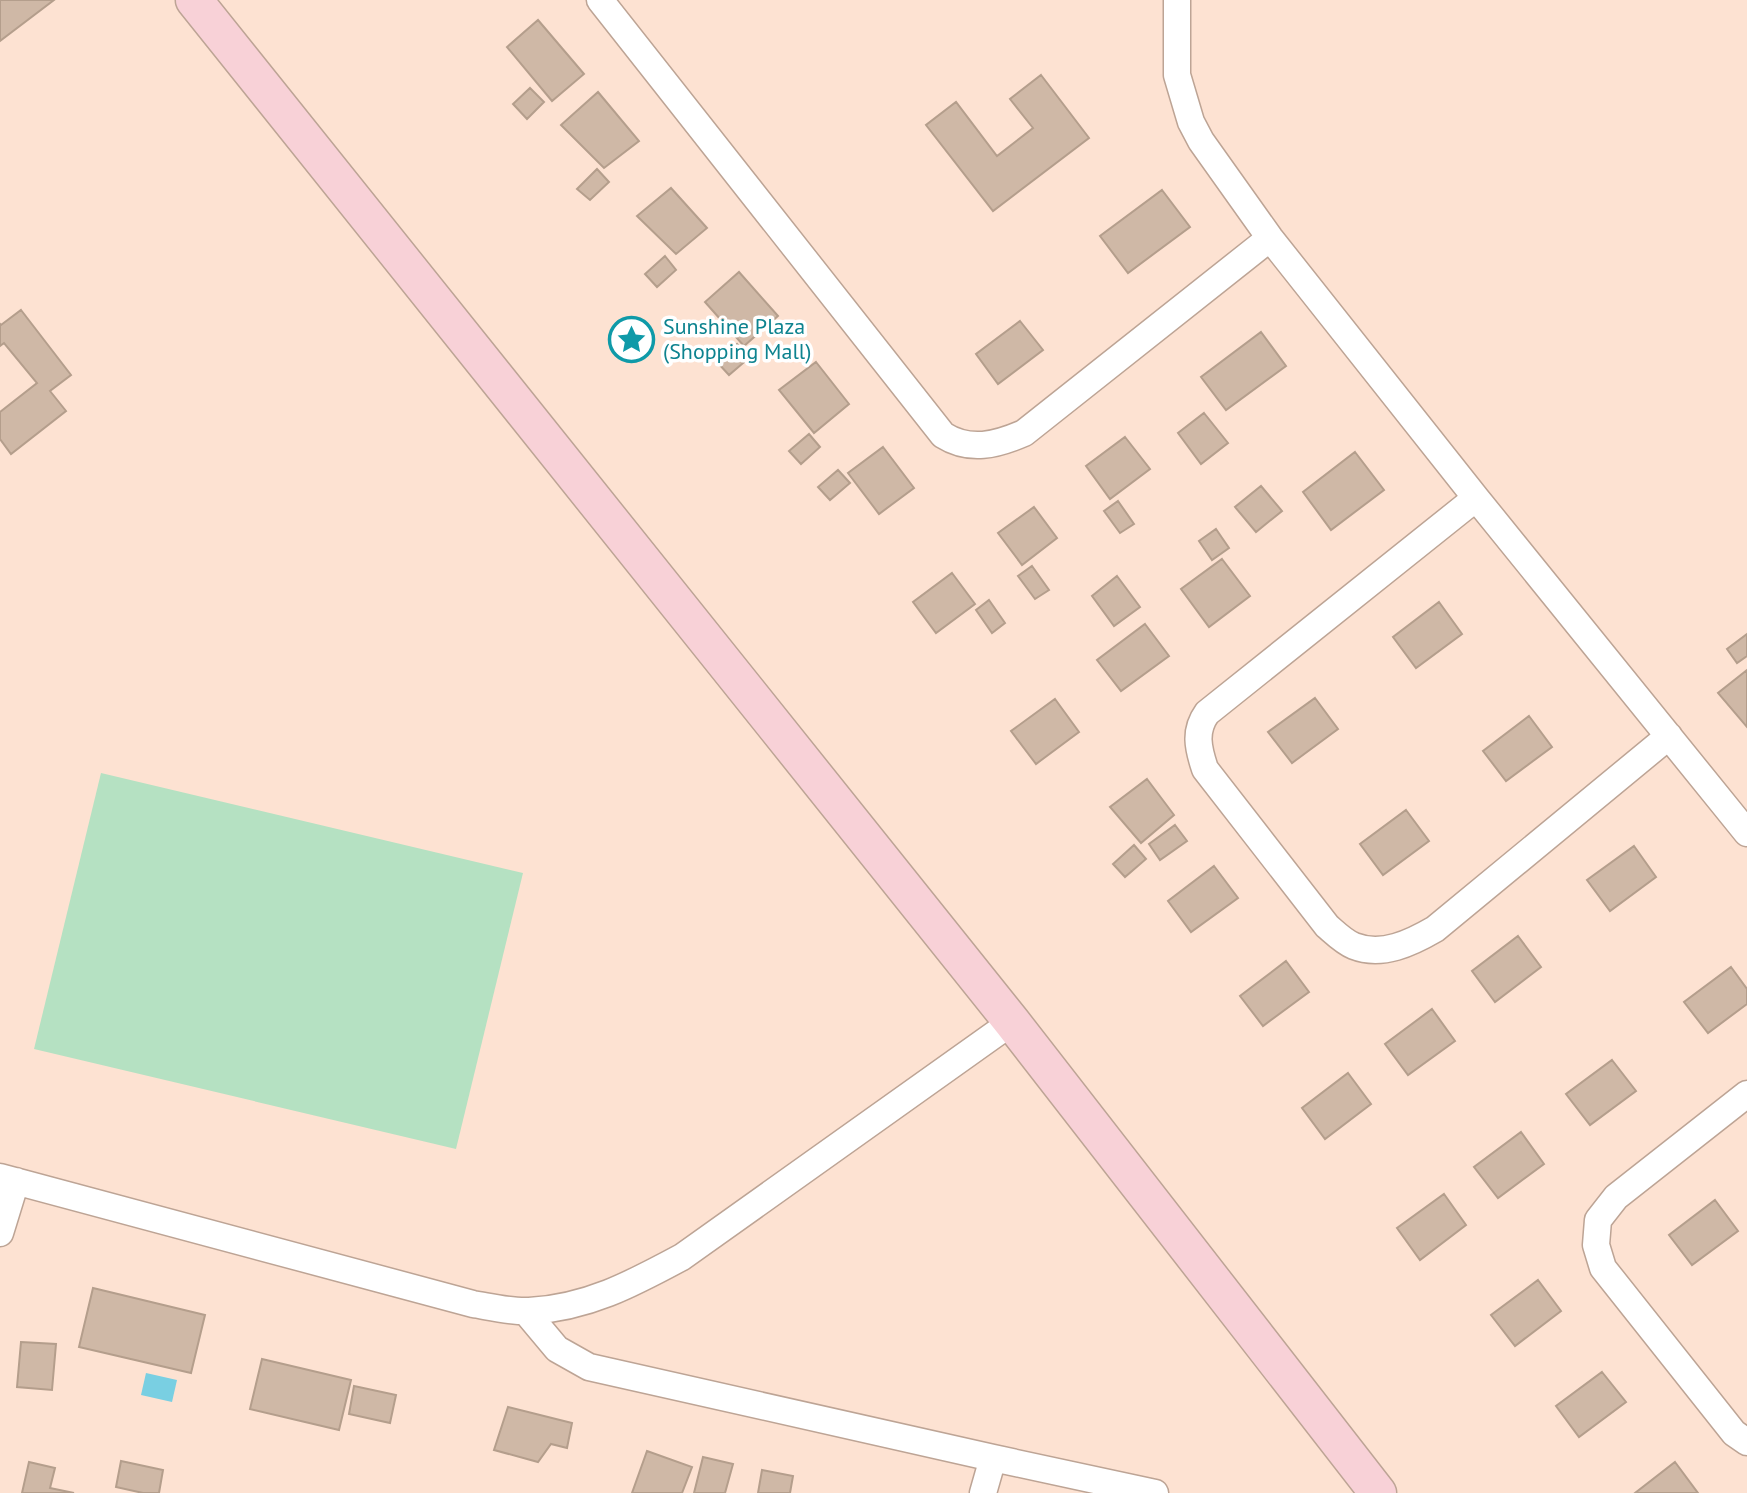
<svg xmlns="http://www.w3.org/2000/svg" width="1747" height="1493" viewBox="0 0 1747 1493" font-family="'PT Sans',sans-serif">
  <rect width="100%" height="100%" fill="#fde2d2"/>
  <path fill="#b5e1c2" d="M101,773L523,873L456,1149L34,1049Z"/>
  <path fill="#79cfe2" d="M146,1373L177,1380L172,1402L141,1395Z"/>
  <path fill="#cfb8a6" stroke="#b49e8c" stroke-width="2" d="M0,0H54L0,41Z
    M538,20L584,74L552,101L507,47Z
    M1041,75L1089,138L993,211L926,125L956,102L997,156L1033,128L1010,99Z
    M530,88L544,102L527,119L513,104Z
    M598,92L639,141L604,168L561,125Z
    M597,169L609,182L590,200L577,189Z
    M671,188L707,228L676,254L637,216Z
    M1162,190L1190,227L1128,273L1100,236Z
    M665,256L676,270L657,287L645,274Z
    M739,272L778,316L744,346L705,302Z
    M21,310L71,375L50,391L66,411L11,454L0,439V412L37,383L4,343L0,346V324L1,325Z
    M1020,321L1043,350L998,384L976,354Z
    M1261,332L1286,366L1226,410L1201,377Z
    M737,344L749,358L729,375L717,362Z
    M816,362L849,404L814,433L779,390Z
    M1204,413L1228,443L1201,464L1178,433Z
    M809,434L820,447L801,464L789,451Z
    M1125,437L1150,469L1110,499L1086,466Z
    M883,447L914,488L879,514L848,473Z
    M1355,452L1384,490L1331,530L1303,492Z
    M838,470L850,483L830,500L818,487Z
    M1261,486L1282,511L1256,532L1235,507Z
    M1118,501L1134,524L1120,533L1104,511Z
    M1034,507L1057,538L1022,565L998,533Z
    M1216,529L1229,548L1212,560L1199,541Z
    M1222,559L1250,596L1209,627L1181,589Z
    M1032,566L1049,590L1035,599L1018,576Z
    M952,573L975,604L936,633L913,602Z
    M1117,576L1140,607L1114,626L1092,596Z
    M989,600L1005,623L992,633L976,610Z
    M1439,602L1462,634L1416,668L1393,637Z
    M1145,624L1169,656L1121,691L1097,660Z
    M1747,634V656L1737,663L1727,649Z
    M1747,670V727L1718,693Z
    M1315,698L1338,729L1292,763L1268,732Z
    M1055,699L1079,732L1036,764L1011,731Z
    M1529,716L1552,747L1506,781L1483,751Z
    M1147,779L1174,815L1141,843L1110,807Z
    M1406,810L1429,841L1383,875L1360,844Z
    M1175,825L1187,841L1160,860L1149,844Z
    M1134,845L1146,859L1125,877L1113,864Z
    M1634,846L1656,877L1610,911L1587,880Z
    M1214,866L1238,898L1191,932L1168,901Z
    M1518,936L1541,967L1495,1002L1472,971Z
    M1286,961L1309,992L1263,1026L1240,996Z
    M1731,967L1747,989V1004L1708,1033L1684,1002Z
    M1432,1009L1455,1041L1408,1075L1385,1044Z
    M1612,1060L1636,1091L1590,1125L1566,1094Z
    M1348,1073L1371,1104L1325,1139L1302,1108Z
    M1521,1132L1544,1164L1498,1198L1474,1167Z
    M1444,1194L1466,1225L1420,1260L1397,1228Z
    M1715,1200L1738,1231L1692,1265L1669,1235Z
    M1538,1280L1561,1311L1515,1346L1491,1315Z
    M93,1288L205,1315L191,1373L79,1347Z
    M21,1342L56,1344L52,1390L17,1387Z
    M262,1359L351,1380L339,1430L250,1409Z
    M1602,1372L1626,1402L1579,1437L1556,1406Z
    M354,1386L396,1395L390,1423L349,1414Z
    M508,1407L572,1423L567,1448L551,1444L538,1462L494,1450Z
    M647,1451L692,1467L682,1493H632Z
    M703,1457L733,1464L725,1493H694Z
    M121,1461L163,1470L159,1493H143L116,1487Z
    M29,1462L55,1468L50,1488L74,1493H22Z
    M1675,1462L1698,1493H1635Z
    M762,1470L793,1476L790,1493H758Z"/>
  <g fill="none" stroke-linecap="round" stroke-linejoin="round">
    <defs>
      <path id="street" d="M600,0L943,435C970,452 996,445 1024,433L1270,238
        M1177,0V75L1191,122L1201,141L1270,238L1476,498L1747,833
        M1476,498L1207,713C1194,731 1198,748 1205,769L1327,926C1335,933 1344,942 1354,946C1382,957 1411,943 1435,929L1669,736
        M1747,1094L1616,1197L1598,1220L1596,1245L1603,1268L1734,1433L1747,1442
        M0,1177L473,1304C491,1307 511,1312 529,1311C587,1308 632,1284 682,1257L1012,1022
        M0,1233L16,1181
        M526,1312L557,1349L589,1367L993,1458L1155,1493
        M983,1493L993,1458"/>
      <path id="secondary" d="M194,0L1012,1022L1378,1493"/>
    </defs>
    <use href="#street" stroke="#bda495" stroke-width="29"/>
    <use href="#secondary" stroke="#bda495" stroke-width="39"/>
    <use href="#street" stroke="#fff" stroke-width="26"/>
    <use href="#secondary" stroke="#f8d1d7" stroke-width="36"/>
  </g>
  <defs>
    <symbol id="sight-ring" viewBox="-11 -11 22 22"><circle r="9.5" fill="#fff" stroke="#0f9aa8" stroke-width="1.5"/><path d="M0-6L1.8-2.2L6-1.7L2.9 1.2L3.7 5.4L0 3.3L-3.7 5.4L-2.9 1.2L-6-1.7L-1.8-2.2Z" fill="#0f9aa8"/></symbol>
  </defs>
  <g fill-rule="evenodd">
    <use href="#sight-ring" x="606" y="314" width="51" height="51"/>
  </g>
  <g text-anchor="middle" stroke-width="7" stroke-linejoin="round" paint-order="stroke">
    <g font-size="22" fill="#0d838f" stroke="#fff" text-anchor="start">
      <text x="663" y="334">Sunshine Plaza<tspan x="663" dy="25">(Shopping Mall)</tspan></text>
    </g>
  </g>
</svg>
